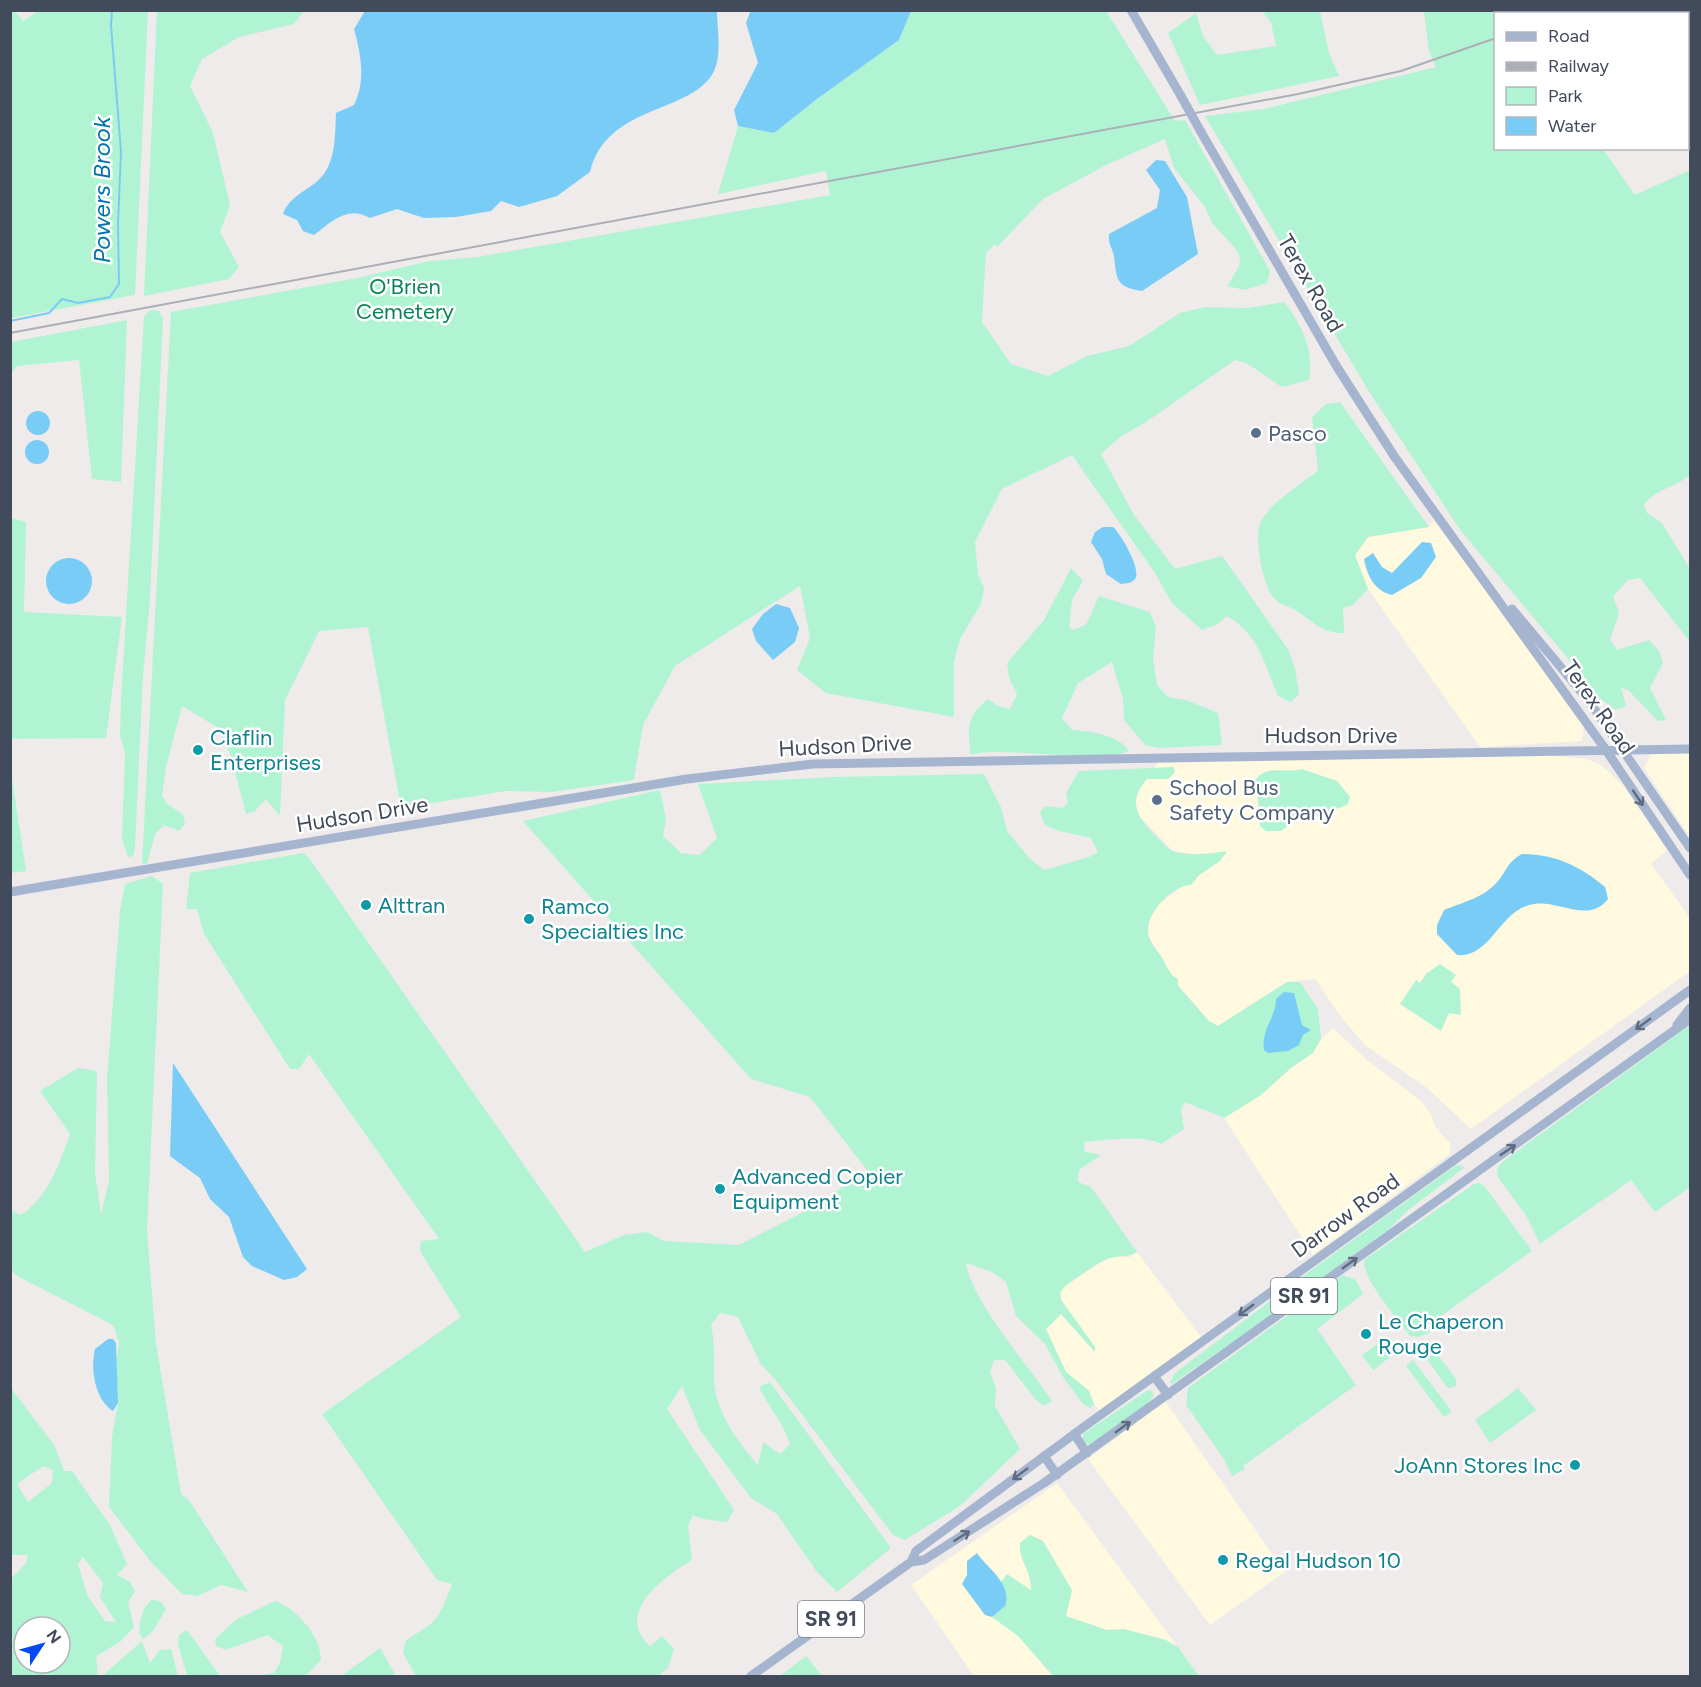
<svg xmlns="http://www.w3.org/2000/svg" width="1701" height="1687" viewBox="0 0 1701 1687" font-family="Figtree,sans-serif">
  <rect width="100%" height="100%" fill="#eeebea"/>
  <path fill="#fef9df" d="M1434,521L1584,725L1582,741L1480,747L1368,589L1355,555L1368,537L1428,527Z
    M1653,751H1690V837L1644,768Z
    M1535,754L1587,759L1602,766L1622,784L1667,850L1651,864L1690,918V971L1471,1129L1427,1088L1365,1045L1341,1017L1315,979L1287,982L1218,1026L1209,1021L1178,985L1152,943L1148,933L1150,919L1158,905L1184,885L1195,881L1198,876L1220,861L1226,852L1193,854L1173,851L1139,816L1135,802L1137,790L1147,779H1167L1173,768H1154L1159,760Z
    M1333,1028L1367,1060L1421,1101L1431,1114L1436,1128L1450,1143V1154L1313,1255L1224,1118L1261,1095L1292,1067L1313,1053L1321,1039Z
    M1137,1252L1201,1337L1100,1410L1094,1404L1089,1391L1066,1372L1046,1329L1061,1314L1094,1351L1095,1347L1061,1300L1060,1293L1064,1287L1104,1260L1115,1256L1130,1257Z
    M1165,1401L1285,1572L1210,1625L1088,1459Z
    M1057,1483L1199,1676H974L911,1585Z"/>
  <path fill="#b1f4d4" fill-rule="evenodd" d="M11,10L15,11L23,21L38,11H148L135,295L11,318Z
    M157,11H304L294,24L239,37L202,59L190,86L213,133L230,205L220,232L239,267L229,279L144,296Z
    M911,11H1106L1175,121L1185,120L1270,271L1267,283L1245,290L1227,286L1239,267L1240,257L1235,248L1212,223L1205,207L1174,168L1165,139L1106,165L1043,199L997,247L995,244L986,253L982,322L1011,364L1048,376L1087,356L1129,346L1180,313L1205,307L1247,308L1284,302C1301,322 1315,353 1309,380L1282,387L1248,364L1235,360L1146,422L1120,437L1101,454L1134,515L1175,569L1222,556L1288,649L1295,668L1299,694L1291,702L1278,696C1264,663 1259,635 1227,616L1218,624L1202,630L1172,603L1155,573L1072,455L1002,489L975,542L978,574L984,588L981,604L960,639L954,662V717L826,693L797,670L810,638L800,586L675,666L643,725L634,780L552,792L506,791L401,808L368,627L319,631L285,700L280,816L266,799L255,811L246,814L231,756L217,727L182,706L166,767L162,796L168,805L183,814L185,824L179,831L164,825L155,834L147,864L142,863L171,312L357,278L430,261L477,257L830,195L826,171L718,194L738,126L774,133L817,99L899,40Z
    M1262,11H1320L1329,53L1339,76L1200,105L1168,33L1196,13L1203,36L1217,55L1276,46L1271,23Z
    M1424,11H1613L1608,14H1496V148L1603,149L1635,195L1690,170V475C1676,487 1655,489 1644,505L1647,513L1662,523L1690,569V642L1640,578L1628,580L1613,596L1619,613L1610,640L1617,650L1649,640L1659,651L1663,663L1650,688L1666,720L1658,721L1628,690L1621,688L1626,706L1616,710L1594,694L1565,655L1461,531L1368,390L1205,116L1264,109L1436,67L1429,51Z
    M150,310L159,311L163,318L150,599L143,676L135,847L133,856L128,857L122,839L125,754L120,735L121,699L144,317Z
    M127,320L121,482L92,479L79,360L17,366L11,374V342Z
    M1340,402L1429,527L1368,537L1355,555L1368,589L1353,605L1343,608L1344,633C1323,634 1311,620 1295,610C1289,606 1280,605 1275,599C1263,588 1254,539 1260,524C1266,506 1303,482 1318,471L1312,417L1326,404Z
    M10,518L26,522L24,612L122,617L106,738L11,739Z
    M1071,568L1083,581L1072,600L1069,626L1072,630L1086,625L1099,596L1150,612L1156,627L1153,659L1157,685L1168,697L1186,700L1218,713L1222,745L1159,748L1145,745L1124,720L1123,699L1112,662L1078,683L1062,718L1072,730C1090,731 1119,735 1129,751C1108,762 1021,751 993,752C985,752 978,754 970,754C969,726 965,718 988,699L998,706L1010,709L1017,694L1009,678L1007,663L1044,620Z
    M10,765L26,871L11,873H10Z
    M1174,767L1175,772L1168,779H1147C1126,803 1138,818 1158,838C1163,843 1168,850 1176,852C1192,856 1210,854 1227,851L1220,861L1198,876L1191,885C1172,885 1145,914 1148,933C1149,944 1160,952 1164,961C1168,969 1170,975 1178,979V986L1209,1021L1218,1026L1287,982H1300L1318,1009L1321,1039L1313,1053L1292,1067L1261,1095L1224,1118L1185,1102L1181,1110L1184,1129L1161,1144C1146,1134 1103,1140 1084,1142L1085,1152L1101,1155L1079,1170L1078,1182L1091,1187L1137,1252C1127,1259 1116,1254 1105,1260C1090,1267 1077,1278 1064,1287L1060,1293L1061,1300L1095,1347V1352L1061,1314L1046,1329L1066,1372L1089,1391L1094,1404L1090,1408L1083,1404L1063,1377L1045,1344L1016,1316L1006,1282L992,1272L966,1263C972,1302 1028,1365 1052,1401L1044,1406L1036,1400L1005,1360H994L990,1372L996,1388L995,1406L1020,1449L960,1506L905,1540L893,1535L779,1384L760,1363L738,1317L720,1313L711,1325C715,1343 714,1359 714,1377C714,1410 737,1441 758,1465L763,1442L780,1454L790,1444C783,1422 768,1407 759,1387L770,1382L891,1548L837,1592L817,1572L777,1514L751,1498L700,1430L682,1386L667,1409L734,1510L727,1522L703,1519L693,1515L688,1526L692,1560C665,1576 613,1613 650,1646L662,1636L674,1649L668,1668L658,1676H416L403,1653L406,1640C438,1621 439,1619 452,1584L437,1580L322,1414L461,1317L420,1251L421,1241L439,1239L309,1054L299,1069H290L204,934L197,909H186L190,873L303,853L309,858L585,1252L624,1235L647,1232L664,1241L739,1245L815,1206L867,1170L810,1097L751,1079L523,821L660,790L666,819L663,836L681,853L700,855L717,838L698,784L833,777L984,774L1001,807L1007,831L1030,859L1044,870L1089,857L1098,852L1091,838L1059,831L1045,825L1040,812L1045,806L1062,808L1068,803L1066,793L1079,771Z
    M1302,769L1337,781L1350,797L1348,804L1319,817L1301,816L1281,831H1266L1260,826L1256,779C1268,764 1286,774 1302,769Z
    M152,876L163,884L147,1231L156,1344L181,1494L189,1500L248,1592L221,1585L197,1596L182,1594L151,1562L109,1507L112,1437L118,1403L116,1367L119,1342L113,1325L19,1277L11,1270V1210L21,1215C50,1195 58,1166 70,1134L40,1091L78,1068L97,1071L95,1172L101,1215L109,1180L107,1079L120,911L125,884Z
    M1440,964L1456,975L1451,982L1460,989L1461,1015L1449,1013L1441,1031L1400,1004L1416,980L1420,983L1426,974Z
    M1690,1025V1187L1655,1212L1631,1180L1540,1244L1527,1217L1498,1177L1497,1169L1501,1163Z
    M1456,1165L1465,1167L1407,1211L1388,1230L1299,1295L1287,1296V1288Z
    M1480,1183L1485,1187L1532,1251L1427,1326L1431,1332L1418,1337L1410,1336C1398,1319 1362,1279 1364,1260L1474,1184Z
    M1343,1275L1356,1280L1363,1294L1317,1329L1356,1385L1243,1466L1245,1469L1232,1476L1224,1459L1186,1405L1188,1388Z
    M1269,1302L1276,1305L1273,1314L1172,1384L1170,1382L1175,1373Z
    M1387,1337L1398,1351L1373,1370L1362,1355Z
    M1431,1346L1456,1379V1386L1450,1388L1446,1386L1423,1353Z
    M1413,1360L1450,1409L1451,1412L1444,1417L1406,1366Z
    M11,1388L54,1445L64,1471H72L110,1525L127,1564L117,1575L129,1581L135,1591L128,1602L134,1627L120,1642L96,1656L98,1676H11V1579L26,1563L28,1555H11ZM43,1466L53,1470L52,1483L28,1502L17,1484ZM83,1557L103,1583L100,1597L116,1622L105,1621L87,1595L78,1564ZM24,1627H60V1663H24Z
    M1518,1388L1536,1410L1490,1443L1475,1420Z
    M1148,1390L1152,1391L1154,1395L1147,1405L1090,1445L1083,1441V1434Z
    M1030,1535L1043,1541L1072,1590L1066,1616L1107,1630L1124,1629L1166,1640L1178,1647L1199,1676H1053L1018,1636L992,1617L1006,1602L1001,1582L1007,1574L1031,1590C1031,1568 1019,1563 1020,1543Z
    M152,1599L161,1602L166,1609L153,1631L143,1639L139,1633C140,1619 142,1608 152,1599Z
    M275,1601C296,1608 321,1636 321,1660L306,1676H253L274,1673L280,1663L283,1646L267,1635L226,1650L216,1646L215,1639L237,1619Z
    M187,1630L220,1676H187L178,1644L179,1635Z
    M142,1641L150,1663L160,1650L171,1649L178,1676H102Z
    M380,1648L396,1676H341Z
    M806,1656L822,1676H780Z"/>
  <path fill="#79ccf6" d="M751,10H911V11L899,40L817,99L774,133L738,126L734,110L758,63L746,23Z
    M365,11H717C717,28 722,54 714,71C693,114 607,103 590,172L557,196L519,207L501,201L491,211L456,217L424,218L397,209L370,218C348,205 332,221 314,235L303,231L297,220L283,214C290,194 312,190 324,174C336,157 335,133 336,113L354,105C366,81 361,54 354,29Z
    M1156,160L1165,161L1187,197L1198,254L1142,291C1115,287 1117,279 1114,257C1113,248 1108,246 1109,234L1157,208L1160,190L1146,170Z
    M26 423a12 12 0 1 1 24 0a12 12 0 1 1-24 0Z
    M25 452a12 12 0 1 1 24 0a12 12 0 1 1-24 0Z
    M1103,527H1113C1121,534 1142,570 1135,579C1131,584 1126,583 1121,584L1106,574L1102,559L1091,542L1095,532Z
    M1422,542L1431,543L1436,557L1421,578L1392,595C1375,591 1367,576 1364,559L1373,553L1382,567L1392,573Z
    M46 581a23 23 0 1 1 46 0a23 23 0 1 1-46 0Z
    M776,604L790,608L799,628L795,642L773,660L756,641L752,629L763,614Z
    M1522,854C1555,854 1580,866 1605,887L1608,899C1589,924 1559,900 1534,904C1499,909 1492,958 1457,955L1437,934V925L1444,910C1463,902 1484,898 1498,881C1507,870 1508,861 1522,854Z
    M1284,992L1294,993L1302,1025L1311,1030L1303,1035L1299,1045L1288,1051L1268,1053L1264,1050C1261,1029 1276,1018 1276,999Z
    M173,1063L307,1269L297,1277L284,1280L252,1266L243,1257L229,1217L210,1199L200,1178L170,1156Z
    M108,1339H113L116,1343L118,1403L113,1411C95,1399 90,1370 95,1349Z
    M977,1553C987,1568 1013,1584 1005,1606L992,1617L985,1615L962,1584L967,1575V1561Z"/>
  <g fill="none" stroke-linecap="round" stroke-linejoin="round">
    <path stroke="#79ccf6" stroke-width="2" d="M10,321L49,313L62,299L78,303L110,297L119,284L118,223L121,152L111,25L112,10"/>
    <path stroke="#a6b5cf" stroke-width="9" d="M1131,10L1181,96
      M1201,132L1337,367L1394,456L1606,750L1690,875
      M1512,609L1589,701L1690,848
      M10,892L687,779L813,764L1690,749
      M1677,1025L1690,1008
      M1275,1289L1288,1308
      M1154,1376L1168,1395
      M1074,1434L1087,1453
      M1044,1456L1057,1475
      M911,1562L916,1551L1081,1429L1690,990
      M751,1676L911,1562L924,1560L1044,1483L1690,1019"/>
    <path stroke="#acafb7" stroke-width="2" d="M1551,14L1557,10
      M10,333L1298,94L1401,71L1496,38"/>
    <path stroke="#a6b5cf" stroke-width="9" d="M1181,96L1201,132"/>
  </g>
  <defs><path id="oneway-shaft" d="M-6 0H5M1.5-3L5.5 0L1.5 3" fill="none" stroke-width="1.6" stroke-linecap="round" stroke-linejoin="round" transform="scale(1.5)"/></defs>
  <g stroke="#5f6b7e">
    <use href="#oneway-shaft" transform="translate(1638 798) rotate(56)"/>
    <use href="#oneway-shaft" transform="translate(1643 1024) rotate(144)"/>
    <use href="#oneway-shaft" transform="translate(1508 1150) rotate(-34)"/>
    <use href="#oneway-shaft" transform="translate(1350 1263) rotate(-36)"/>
    <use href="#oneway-shaft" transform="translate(1246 1310) rotate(144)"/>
    <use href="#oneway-shaft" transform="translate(1123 1427) rotate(-36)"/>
    <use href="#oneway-shaft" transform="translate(1020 1474) rotate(143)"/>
    <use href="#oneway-shaft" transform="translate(962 1536) rotate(-32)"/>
  </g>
  <g fill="#5c6f8a" stroke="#fff" stroke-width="2">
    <circle cx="1256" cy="433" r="6"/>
    <circle cx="1157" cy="800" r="6"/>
  </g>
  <g fill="#0f9aa8" stroke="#fff" stroke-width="2">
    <circle cx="198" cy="750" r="6"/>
    <circle cx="366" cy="905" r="6"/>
    <circle cx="529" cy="919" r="6"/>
    <circle cx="720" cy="1189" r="6"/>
    <circle cx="1366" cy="1334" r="6"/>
    <circle cx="1575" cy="1465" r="6"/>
    <circle cx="1223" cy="1560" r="6"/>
  </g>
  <g text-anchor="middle" stroke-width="5" stroke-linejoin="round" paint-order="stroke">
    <g fill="#fff" stroke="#7a818c" stroke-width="1.5">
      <rect x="1271" y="1278" width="66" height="36" rx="4.5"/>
      <rect x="798" y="1601" width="66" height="36" rx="4.5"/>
    </g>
    <g font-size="21" font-weight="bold" fill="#414b5b">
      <text x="1304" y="1303">SR 91</text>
      <text x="831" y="1626">SR 91</text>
    </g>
    <g font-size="22" fill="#414b5b" stroke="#fff">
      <text transform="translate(1311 283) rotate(60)" y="8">Terex Road</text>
      <text transform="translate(1599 707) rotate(55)" y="8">Terex Road</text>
      <text x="1331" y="743">Hudson Drive</text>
      <text transform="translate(845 745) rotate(-3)" y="8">Hudson Drive</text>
      <text transform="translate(362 814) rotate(-9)" y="8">Hudson Drive</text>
      <text transform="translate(1345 1215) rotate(-36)" y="8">Darrow Road</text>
    </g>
    <g font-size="22" fill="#0b8357" stroke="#fff">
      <text x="405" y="294">O'Brien<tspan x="405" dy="25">Cemetery</tspan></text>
    </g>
    <g font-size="22" fill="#4e5e75" stroke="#fff" text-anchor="start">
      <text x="1268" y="441">Pasco</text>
      <text x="1169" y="795">School Bus<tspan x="1169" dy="25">Safety Company</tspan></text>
    </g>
    <g font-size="22" fill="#0d838f" stroke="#fff" text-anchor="start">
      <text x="210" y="745">Claflin<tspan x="210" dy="25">Enterprises</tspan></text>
      <text x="378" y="913">Alttran</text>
      <text x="541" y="914">Ramco<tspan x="541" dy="25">Specialties Inc</tspan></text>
      <text x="732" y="1184">Advanced Copier<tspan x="732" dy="25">Equipment</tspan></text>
      <text x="1378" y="1329">Le Chaperon<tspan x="1378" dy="25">Rouge</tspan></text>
      <text x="1563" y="1473" text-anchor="end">JoAnn Stores Inc</text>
      <text x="1235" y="1568">Regal Hudson 10</text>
    </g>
    <g font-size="24" font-style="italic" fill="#0073af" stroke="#fff">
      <text transform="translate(102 190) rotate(-90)" y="8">Powers Brook</text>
    </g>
  </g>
  <rect width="1701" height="1687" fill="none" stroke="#414b5b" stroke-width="24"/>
  <rect x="1494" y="12" width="195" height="138" fill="#ffffff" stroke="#b3b7bd" stroke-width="1.5"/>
  <rect x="1506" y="32" width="30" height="9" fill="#a6b5cf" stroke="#b3b7bd" stroke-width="1.5"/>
  <text x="1548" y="42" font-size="18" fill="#414b5b">Road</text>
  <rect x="1506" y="62" width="30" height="9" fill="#acafb7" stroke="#b3b7bd" stroke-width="1.5"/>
  <text x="1548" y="72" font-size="18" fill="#414b5b">Railway</text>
  <rect x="1506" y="87" width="30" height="18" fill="#b1f4d4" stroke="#b3b7bd" stroke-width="1.5"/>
  <text x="1548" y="102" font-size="18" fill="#414b5b">Park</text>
  <rect x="1506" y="117" width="30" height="18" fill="#79ccf6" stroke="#b3b7bd" stroke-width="1.5"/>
  <text x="1548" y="132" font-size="18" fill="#414b5b">Water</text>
  <g transform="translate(42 1645) rotate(54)"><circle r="28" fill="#ffffff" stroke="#b3b7bd" stroke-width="1.5"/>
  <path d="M0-4.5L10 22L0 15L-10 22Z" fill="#034bf0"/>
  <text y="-9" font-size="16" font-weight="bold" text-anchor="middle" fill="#414b5b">N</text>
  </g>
</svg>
